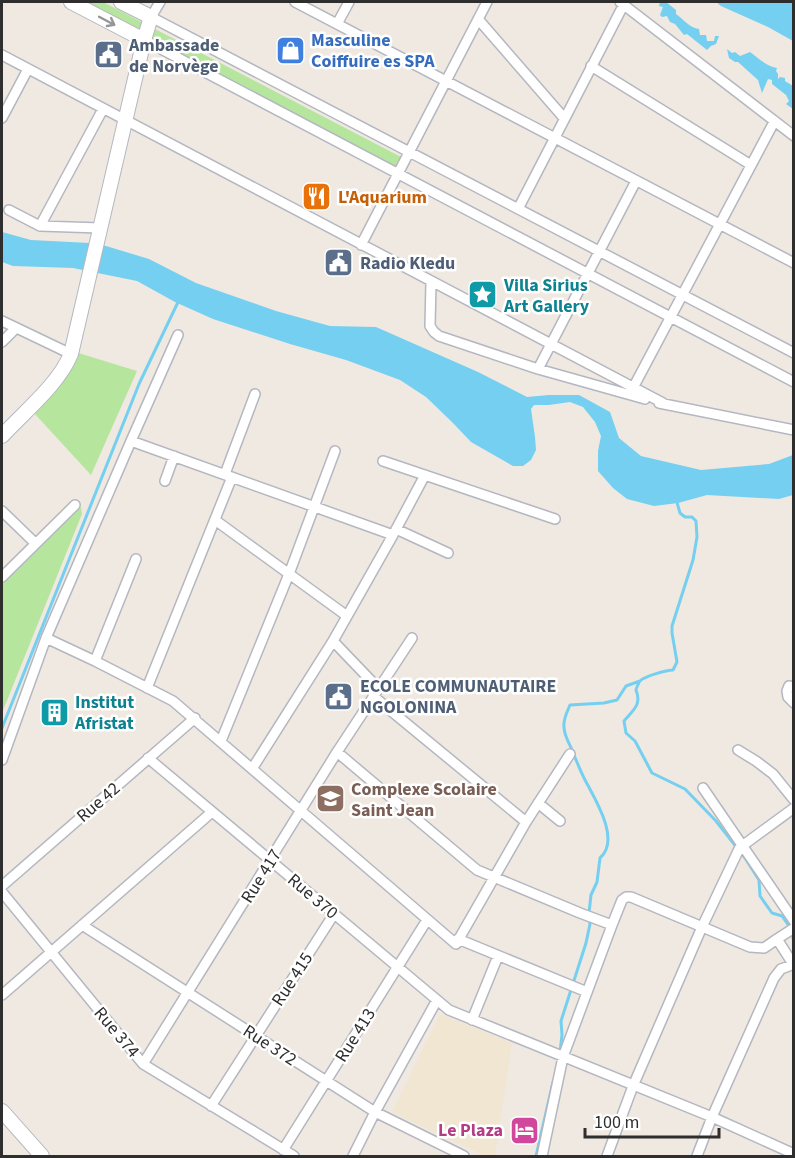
<svg xmlns="http://www.w3.org/2000/svg" width="795" height="1158" viewBox="0 0 795 1158" font-family="'Source Sans 3',sans-serif">
  <rect width="100%" height="100%" fill="#efe9e1"/>
  <path fill="#f0e6d1" d="M440,1014L512,1043L495,1156H485L392,1112Z"/>
  <path fill="#b6e59e" d="M81,2H103L405,159L400,171Z
    M75,352L137,371L91,475L34,413Z
    M81,507L82,514L2,713V584Z"/>
  <path fill="#75cff0" d="M660,2H663L664,3L666,2L676,10V14C683,19 690,28 699,29L700,35H706L707,41H714L715,36H719L716,44L711,46L707,50L687,34L684,35L675,24L670,22L667,16L662,17L660,15L663,7L659,6Z
    M716,2H793V41L768,27L721,6Z
    M727,49L732,53L735,52L740,56L750,52C758,58 766,66 777,68L776,71L778,74V79L780,77L785,78V81L793,86V109L786,104L789,101L786,95L772,84V80L768,79L762,93L758,80L738,62H735L729,58Z
    M2,232L31,240L90,243L106,246L149,259L196,283L276,311L330,326L376,327L478,372L527,397L549,395H579L610,412L619,438L641,456L701,470L769,464L793,455V495L779,499L707,495L678,503L654,506L627,499L613,488L598,471V451L601,436L595,422L583,407L570,402L549,405H534L531,409L535,437L536,450L531,460L523,466H513L471,442L453,423L426,397L400,380L346,360L290,344L213,319L175,302L137,281L73,268L13,266L2,262Z"/>
  <g fill="none" stroke-linecap="round" stroke-linejoin="round">
    <path stroke="#75cff0" stroke-width="3" d="M676,499L680,513L685,517H692L696,521L697,537L693,560L672,626V633L677,662L673,670C667,670 645,676 640,681C639,682 636,689 636,690C642,705 633,710 624,721L626,733L635,741L652,773L685,789L716,821L745,858L759,880L760,896L772,913L782,916L789,926L794,941
      M2,728L139,384L179,300
      M589,913L591,895L597,882L600,858C621,840 595,799 585,780C580,770 576,760 572,750C569,743 564,735 564,727C563,719 567,712 570,705L604,703L617,700L626,686L640,681
      M560,1052L562,1035L561,1021L586,943L590,924L589,919
      M536,1156L553,1082"/>
    <defs>
      <path id="street" d="M160,2L151,17L794,353
        M295,2L794,263
        M620,2L794,136
        M478,19L564,118
        M337,24L349,2
        M144,40L794,382
        M2,55L663,403
        M591,66L751,165
        M2,118L28,69
        M518,209L624,4
        M9,210L40,226L100,228
        M40,226L103,109
        M361,245L487,2
        M431,282L430,326L434,332L439,336L538,369L645,399
        M2,321L71,354
        M2,342L16,328
        M538,369L636,181
        M633,388L774,122
        M659,403L794,430
        M131,441L393,535
        M383,461L555,519
        M225,474L255,394
        M165,481L174,456
        M2,511L35,543
        M215,520L347,616
        M396,529L448,553
        M2,577L75,505
        M46,638L95,661L173,701L456,944L526,822L570,754
        M333,641L378,688
        M95,661L136,559
        M794,687L789,686L787,691L788,697L794,703
        M147,688L232,477
        M373,696L526,822
        M221,741L289,574L335,451
        M738,750L756,761L773,774L794,800
        M337,752L477,870L580,913L612,925
        M148,758L449,1010L712,1117L794,1154
        M2,760L46,638L131,441L178,335
        M252,769L333,641L393,535L425,475
        M703,788L794,921
        M538,803L560,821
        M2,886L195,718
        M2,892L143,1064L294,1156
        M82,925L375,1112L464,1156
        M458,939L587,992
        M777,939L794,928
        M2,995L212,812
        M472,1020L498,956
        M143,1064L337,752L412,638
        M211,1106L334,914
        M283,1150L427,920
        M353,1156L375,1112L437,1000
        M542,1156L563,1057L612,925L622,900L626,897H631L750,947L764,948L777,939L793,964
        M607,1156L633,1086L702,927L739,849L742,846L794,808
        M697,1156L712,1117L774,978L781,969L794,964"/>
      <path id="secondary" d="M71,2L144,40
        M2,436C25,411 58,385 71,354L144,40L151,17L121,2
        M2,1111L42,1156"/>
    </defs>
    <use href="#street" stroke="#b4b7c1" stroke-width="12"/>
    <use href="#secondary" stroke="#b4b7c1" stroke-width="16"/>
    <use href="#street" stroke="#fff" stroke-width="9"/>
    <use href="#secondary" stroke="#fff" stroke-width="14"/>
  </g>
  <defs><path id="oneway-shaft" d="M-6 0H5M1.5-3L5.5 0L1.5 3" fill="none" stroke-width="1.6" stroke-linecap="round" stroke-linejoin="round" transform="scale(1.5)"/></defs>
  <use stroke="#969696" href="#oneway-shaft" transform="translate(107 21) rotate(28)"/>
  <defs>
    <symbol id="shop-square" viewBox="-11 -11 22 22"><rect x="-9" y="-9" width="18" height="18" rx="4" fill="#3f7fe0" stroke="#fff"/><path d="M-5-2.5h2.3a2.7 3.5 0 0 1 5.4 0H5L5.5 6h-11ZM-1.5-2.5h3a1.5 2.3 0 0 0-3 0Z" fill="#fff"/></symbol>
    <symbol id="civic-square" viewBox="-11 -11 22 22"><rect x="-9" y="-9" width="18" height="18" rx="4" fill="#5c6f8a" stroke="#fff"/><path d="M-.6-6.5H3V-4.5H.6V-3L4-1V1h2V6H-6V1h2V-1L-.6-3ZM-1.2 2.5V6h2.4V2.5Z" fill="#fff"/></symbol>
    <symbol id="restaurant-square" viewBox="-11 -11 22 22"><rect x="-9" y="-9" width="18" height="18" rx="4" fill="#e8710a" stroke="#fff"/><path d="M-5-6h1v4h1v-4h1v4h1v-4h1v5L-1.5 .5V6h-2V.5L-5-1ZM5-6V6H3V1.5H1.5Q1.5-4 5-6Z" fill="#fff"/></symbol>
    <symbol id="sight-square" viewBox="-11 -11 22 22"><rect x="-9" y="-9" width="18" height="18" rx="4" fill="#0f9aa8" stroke="#fff"/><path d="M0-6L1.8-2.2L6-1.7L2.9 1.2L3.7 5.4L0 3.3L-3.7 5.4L-2.9 1.2L-6-1.7L-1.8-2.2Z" fill="#fff"/></symbol>
    <symbol id="building-square" viewBox="-11 -11 22 22"><rect x="-9" y="-9" width="18" height="18" rx="4" fill="#0f9aa8" stroke="#fff"/><path d="M-4-6H4V6H1V3H-1V6H-4ZM-2.5-4.3h1.7v1.8h-1.7ZM.8-4.3h1.7v1.8H.8ZM-2.5-1h1.7V.8h-1.7ZM.8-1h1.7V.8H.8Z" fill="#fff"/></symbol>
    <symbol id="school-square" viewBox="-11 -11 22 22"><rect x="-9" y="-9" width="18" height="18" rx="4" fill="#8d6e63" stroke="#fff"/><path d="M0-5L7-2L0 1L-7-2ZM-4 1L0 2.5L4 1V4Q0 6-4 4Z" fill="#fff"/></symbol>
    <symbol id="hotel-square" viewBox="-11 -11 22 22"><rect x="-9" y="-9" width="18" height="18" rx="4" fill="#d1479c" stroke="#fff"/><path d="M-6-4.5h1.5V1H6V5H4.5V3h-9V5H-6ZM-4 0a1.8 1.8 0 1 1 3.6 0ZM.5 0V-2.5h3Q6-2.5 6 0Z" fill="#fff"/></symbol>
  </defs>
  <g fill-rule="evenodd">
    <use href="#shop-square" x="274" y="34" width="33" height="33"/>
    <use href="#civic-square" x="92" y="38" width="33" height="33"/>
    <use href="#restaurant-square" x="300" y="180" width="33" height="33"/>
    <use href="#civic-square" x="322" y="246" width="33" height="33"/>
    <use href="#sight-square" x="466" y="278" width="33" height="33"/>
    <use href="#civic-square" x="322" y="680" width="33" height="33"/>
    <use href="#building-square" x="38" y="696" width="33" height="33"/>
    <use href="#school-square" x="314" y="782" width="33" height="33"/>
    <use href="#hotel-square" x="508" y="1114" width="33" height="33"/>
  </g>
  <g text-anchor="middle" stroke-width="5" stroke-linejoin="round" paint-order="stroke">
    <g font-size="18" font-weight="bold" fill="#366cbe" stroke="#fff" text-anchor="start">
      <text x="311" y="46">Masculine<tspan x="311" dy="21">Coiffuire es SPA</tspan></text>
    </g>
    <g font-size="18" font-weight="bold" fill="#4e5e75" stroke="#fff" text-anchor="start">
      <text x="129" y="51">Ambassade<tspan x="129" dy="21">de Norvège</tspan></text>
      <text x="360" y="269">Radio Kledu</text>
      <text x="360" y="692">ECOLE COMMUNAUTAIRE<tspan x="360" dy="21">NGOLONINA</tspan></text>
    </g>
    <g font-size="18" font-weight="bold" fill="#c56008" stroke="#fff" text-anchor="start">
      <text x="338" y="203">L'Aquarium</text>
    </g>
    <g font-size="18" font-weight="bold" fill="#0d838f" stroke="#fff" text-anchor="start">
      <text x="504" y="291">Villa Sirius<tspan x="504" dy="21">Art Gallery</tspan></text>
      <text x="75" y="708">Institut<tspan x="75" dy="21">Afristat</tspan></text>
    </g>
    <g font-size="18" font-weight="bold" fill="#785e54" stroke="#fff" text-anchor="start">
      <text x="351" y="795">Complexe Scolaire<tspan x="351" dy="21">Saint Jean</tspan></text>
    </g>
    <g font-size="18" fill="#2e2e2e" stroke="#fff">
      <text transform="translate(98 802) rotate(-41)" y="6">Rue 42</text>
      <text transform="translate(261 876) rotate(-58)" y="6">Rue 417</text>
      <text transform="translate(313 896) rotate(40)" y="6">Rue 370</text>
      <text transform="translate(292 979) rotate(-57)" y="6">Rue 415</text>
      <text transform="translate(117 1032) rotate(50)" y="6">Rue 374</text>
      <text transform="translate(355 1035) rotate(-58)" y="6">Rue 413</text>
      <text transform="translate(270 1045) rotate(33)" y="6">Rue 372</text>
    </g>
    <g font-size="18" font-weight="bold" fill="#b23c85" stroke="#fff" text-anchor="end">
      <text x="503" y="1136">Le Plaza</text>
    </g>
  </g>
  <rect width="795" height="1158" fill="none" stroke="#2e2e2e" stroke-width="6"/>
  <path d="M585 1128v9h134v-9" fill="none" stroke="#2e2e2e" stroke-width="3"/>
  <text x="594" y="1128" font-size="18" fill="#2e2e2e" stroke="#ffffff" stroke-width="4.5" paint-order="stroke">100 m</text>
</svg>
